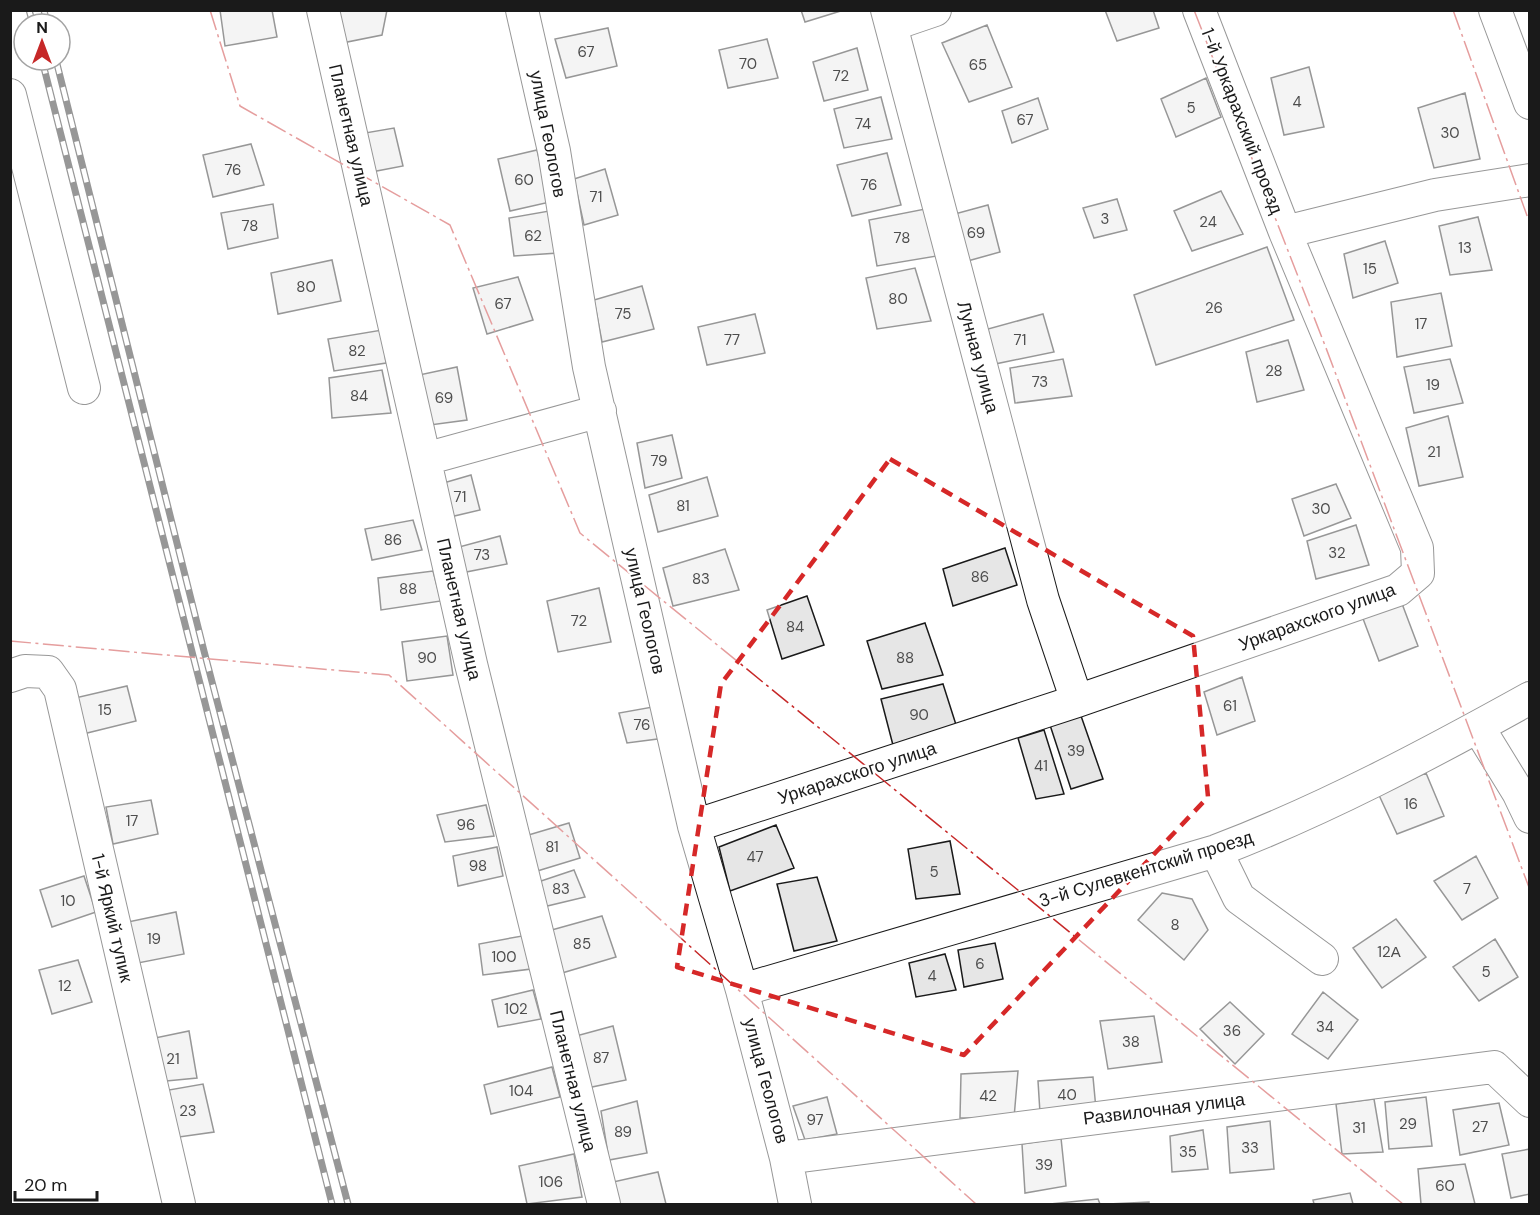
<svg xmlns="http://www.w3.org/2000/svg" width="1540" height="1215" viewBox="0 0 1540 1215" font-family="'DM Sans',sans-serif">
  <rect width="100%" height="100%" fill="#fff"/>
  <path fill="#e6e6e6" stroke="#1a1a1a" stroke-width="1.5" d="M220,10H272L277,37L225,46Z
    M335,10H387L382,35L342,43Z
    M801,10H844L805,22Z
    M1105,10H1153L1159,28L1117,41Z
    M987,25L1012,87L969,102L942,43Z
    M608,28L617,66L566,78L555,39Z
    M767,39L778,78L728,88L719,50Z
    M857,48L868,90L824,101L813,62Z
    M1309,67L1324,127L1284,135L1271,78Z
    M1206,78L1221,117L1176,137L1161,99Z
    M1465,93L1480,159L1434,168L1418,108Z
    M881,97L892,139L844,148L834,109Z
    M1038,98L1048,129L1012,143L1002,111Z
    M394,128L403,166L366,173L359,134Z
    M251,144L264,185L213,197L203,155Z
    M537,150L550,202L510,211L498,159Z
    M887,153L901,205L852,216L837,165Z
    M605,169L618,215L584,225L574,179Z
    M1221,191L1243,234L1192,251L1174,211Z
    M1117,199L1127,230L1094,238L1083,208Z
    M273,204L278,238L228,249L221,213Z
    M988,205L1000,252L964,262L951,215Z
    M925,209L937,256L877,266L869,220Z
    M549,211L558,253L514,256L509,218Z
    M1478,217L1492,270L1450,275L1439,226Z
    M1385,241L1398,283L1353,298L1344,254Z
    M1267,247L1294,320L1156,365L1134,295Z
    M332,260L341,301L278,314L271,273Z
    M915,268L931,321L877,329L866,278Z
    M518,277L533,320L487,334L473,288Z
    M642,286L654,329L602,342L594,300Z
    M1441,293L1452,346L1397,357L1391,302Z
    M755,314L765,353L707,365L698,327Z
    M1043,314L1054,352L995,364L988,329Z
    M382,330L386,363L334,371L328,339Z
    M1288,340L1304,390L1257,402L1246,352Z
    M1063,359L1072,396L1015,403L1010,368Z
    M1450,359L1463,403L1414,413L1404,367Z
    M457,367L467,420L430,425L419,375Z
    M382,370L391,413L332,418L329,378Z
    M1448,416L1463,477L1419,486L1406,428Z
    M672,435L682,478L645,488L637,443Z
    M471,475L480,510L450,517L440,484Z
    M707,477L718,516L658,532L649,495Z
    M1336,484L1351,518L1304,536L1292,499Z
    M413,520L422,550L372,560L365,529Z
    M1356,525L1369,565L1316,579L1307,541Z
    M500,536L507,564L461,573L459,547Z
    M1005,548L1017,585L953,606L943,569Z
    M725,549L739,590L673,606L663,568Z
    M433,571L441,601L381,610L378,578Z
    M599,588L611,642L558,652L547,601Z
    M807,596L824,645L782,659L767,610Z
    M1401,601L1418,646L1379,661L1362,616Z
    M925,623L943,675L882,689L867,641Z
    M447,636L453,675L407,681L402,642Z
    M1242,677L1255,721L1217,735L1204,692Z
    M943,684L958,731L894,749L881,699Z
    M127,686L136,721L83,734L75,698Z
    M658,706L665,738L627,743L619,713Z
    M1080,713L1103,779L1071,789L1049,722Z
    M1044,730L1064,794L1036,799L1018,738Z
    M1426,773L1444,816L1397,834L1378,793Z
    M151,800L158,834L113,844L106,807Z
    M486,805L494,836L445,842L437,815Z
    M569,823L580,858L534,872L525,836Z
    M776,825L794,868L730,891L719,847Z
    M950,841L960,894L916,899L908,849Z
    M497,847L503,876L458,886L453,856Z
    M1476,856L1498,898L1462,920L1434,881Z
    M574,870L585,897L543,907L538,882Z
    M84,876L96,912L52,927L40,890Z
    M817,877L837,941L794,951L777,884Z
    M1162,893L1192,899L1208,930L1184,960L1138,920Z
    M176,912L184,954L133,964L123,923Z
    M602,916L616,957L562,973L548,931Z
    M1396,919L1426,957L1382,988L1353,948Z
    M522,936L531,969L483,975L479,944Z
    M1495,939L1518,977L1479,1001L1453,967Z
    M995,943L1003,979L964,987L958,950Z
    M945,954L956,990L916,997L909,963Z
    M78,960L92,1002L52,1014L39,970Z
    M533,990L541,1019L498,1027L492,1000Z
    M1323,992L1358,1020L1328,1059L1292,1034Z
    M1230,1002L1264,1034L1235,1064L1200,1029Z
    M1154,1016L1162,1062L1108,1069L1100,1021Z
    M613,1026L626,1080L587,1088L576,1036Z
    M189,1031L197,1078L156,1082L150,1039Z
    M552,1067L560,1097L491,1114L484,1085Z
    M1018,1071L1014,1118H960L961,1074Z
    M1093,1077L1096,1109L1040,1113L1038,1081Z
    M203,1084L214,1132L172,1138L163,1091Z
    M827,1097L837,1134L805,1140L793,1106Z
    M1426,1097L1432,1146L1389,1149L1385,1102Z
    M1374,1099L1383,1152L1342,1154L1336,1104Z
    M637,1101L647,1153L609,1160L601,1111Z
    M1499,1103L1509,1145L1460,1155L1453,1110Z
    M1270,1121L1274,1169L1230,1173L1227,1127Z
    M1203,1130L1208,1169L1172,1172L1170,1136Z
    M1061,1138L1066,1186L1025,1193L1022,1144Z
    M1530,1149V1194L1511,1198L1502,1154Z
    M574,1154L582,1197L527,1204L519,1166Z
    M1465,1164L1475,1204H1421L1418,1169Z
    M658,1172L666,1204H618L613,1182Z
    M1350,1193L1353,1204H1314L1313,1200Z
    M1098,1199L1100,1204H1050Z
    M1149,1202V1204H1108Z"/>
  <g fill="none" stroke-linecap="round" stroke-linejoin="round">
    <defs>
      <path id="minor" d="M323,10L471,664L604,1204
        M522,10L554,151L589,367L694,826L742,990L786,1158L795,1204
        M887,10L1043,600L1077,701
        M1199,10L1285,232
        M1495,10L1530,103
        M891,25L935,10
        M10,95L84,388
        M425,459L600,411
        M10,676L25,671L48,672L60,689L179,1204
        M1478,727L1518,792L1530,817
        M694,826L1077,701L1398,590L1418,573L1417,548L1285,232L1435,195L1530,180
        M1216,851L1239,898L1322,959
        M742,990L1216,851C1324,810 1429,754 1530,698
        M786,1158L1494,1067L1530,1101"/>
    </defs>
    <use href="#minor" stroke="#1a1a1a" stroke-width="34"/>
    <use href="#minor" stroke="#fff" stroke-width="32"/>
    <defs>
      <path id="rail" d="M29,10L33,24
        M44,10L47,24
        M42,60L332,1204
        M56,60L204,651L348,1204"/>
    </defs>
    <use href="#rail" stroke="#1a1a1a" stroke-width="7"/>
    <use href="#rail" stroke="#fff" stroke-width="4.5" stroke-dasharray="14" stroke-linecap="butt"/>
    <path stroke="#c62828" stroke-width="1.5" stroke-dasharray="21 4.5 3 4.5" stroke-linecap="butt" d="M210,10L240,106L450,225L580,533L1403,1204
      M1194,10L1326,348L1530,890
      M1453,10L1530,224
      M10,641L389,675L976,1204"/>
  </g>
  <path d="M0 0H1540V1215H0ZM890,459L1193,636L1208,797L964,1055L677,967L721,684Z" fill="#fff" fill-opacity=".55" fill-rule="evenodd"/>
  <path fill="none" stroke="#d62828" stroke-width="4.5" stroke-dasharray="12 8" stroke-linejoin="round" d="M890,459L1193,636L1208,797L964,1055L677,967L721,684Z"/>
  <g text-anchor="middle" stroke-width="4.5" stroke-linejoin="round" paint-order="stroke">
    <g font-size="15" fill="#4d4d4d">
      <text x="586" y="57">67</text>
      <text x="748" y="69">70</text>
      <text x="978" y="70">65</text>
      <text x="841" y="81">72</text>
      <text x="1297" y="107">4</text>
      <text x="1191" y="113">5</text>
      <text x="1025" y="125">67</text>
      <text x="863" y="129">74</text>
      <text x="1450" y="138">30</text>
      <text x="233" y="175">76</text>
      <text x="524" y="185">60</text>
      <text x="869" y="190">76</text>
      <text x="596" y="202">71</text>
      <text x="1105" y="224">3</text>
      <text x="1208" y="227">24</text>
      <text x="250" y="231">78</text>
      <text x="976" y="238">69</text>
      <text x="533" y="241">62</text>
      <text x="902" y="243">78</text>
      <text x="1465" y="253">13</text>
      <text x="1370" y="274">15</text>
      <text x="306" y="292">80</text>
      <text x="898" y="304">80</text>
      <text x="503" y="309">67</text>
      <text x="1214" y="313">26</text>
      <text x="623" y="319">75</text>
      <text x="1421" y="329">17</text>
      <text x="732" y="345">77</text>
      <text x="1020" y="345">71</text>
      <text x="357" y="356">82</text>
      <text x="1274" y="376">28</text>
      <text x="1040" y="387">73</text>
      <text x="1433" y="390">19</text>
      <text x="359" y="401">84</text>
      <text x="444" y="403">69</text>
      <text x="1434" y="457">21</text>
      <text x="659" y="466">79</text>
      <text x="460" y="502">71</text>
      <text x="683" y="511">81</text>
      <text x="1321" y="514">30</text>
      <text x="393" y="545">86</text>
      <text x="1337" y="558">32</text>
      <text x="482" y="560">73</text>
      <text x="980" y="582">86</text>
      <text x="701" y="584">83</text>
      <text x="408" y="594">88</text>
      <text x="579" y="626">72</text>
      <text x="795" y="632">84</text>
      <text x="427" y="663">90</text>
      <text x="905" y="663">88</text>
      <text x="1230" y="711">61</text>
      <text x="105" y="715">15</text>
      <text x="919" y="720">90</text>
      <text x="642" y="730">76</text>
      <text x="1076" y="756">39</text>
      <text x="1041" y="771">41</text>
      <text x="1411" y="809">16</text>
      <text x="132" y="826">17</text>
      <text x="466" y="830">96</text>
      <text x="552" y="852">81</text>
      <text x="755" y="862">47</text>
      <text x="478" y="871">98</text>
      <text x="934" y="877">5</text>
      <text x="561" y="894">83</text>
      <text x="1467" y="894">7</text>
      <text x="68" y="906">10</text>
      <text x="1175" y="930">8</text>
      <text x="154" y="944">19</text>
      <text x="582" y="949">85</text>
      <text x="1389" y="957">12А</text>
      <text x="504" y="962">100</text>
      <text x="980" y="969">6</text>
      <text x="1486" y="977">5</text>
      <text x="932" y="981">4</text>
      <text x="65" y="991">12</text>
      <text x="516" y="1014">102</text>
      <text x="1325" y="1032">34</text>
      <text x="1232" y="1036">36</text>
      <text x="1131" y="1047">38</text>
      <text x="601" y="1063">87</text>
      <text x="173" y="1064">21</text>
      <text x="521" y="1096">104</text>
      <text x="1067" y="1100">40</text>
      <text x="988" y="1101">42</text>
      <text x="188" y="1116">23</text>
      <text x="815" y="1125">97</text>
      <text x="1408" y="1129">29</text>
      <text x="1480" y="1132">27</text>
      <text x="1359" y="1133">31</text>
      <text x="623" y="1137">89</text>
      <text x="1250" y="1153">33</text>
      <text x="1188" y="1157">35</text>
      <text x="1044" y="1170">39</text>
      <text x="551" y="1187">106</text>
      <text x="1445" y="1191">60</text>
    </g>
    <g font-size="18" fill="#1a1a1a" stroke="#fff">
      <text transform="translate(1242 121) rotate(69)" y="6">1-й Уркарахский проезд</text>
      <text transform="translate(548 134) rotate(79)" y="6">улица Геологов</text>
      <text transform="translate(351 135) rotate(77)" y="6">Планетная улица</text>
      <text transform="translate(978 357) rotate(75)" y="6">Лунная улица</text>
      <text transform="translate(459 609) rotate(77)" y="6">Планетная улица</text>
      <text transform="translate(645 611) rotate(77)" y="6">улица Геологов</text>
      <text transform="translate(1317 617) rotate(-20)" y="6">Уркарахского улица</text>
      <text transform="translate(857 773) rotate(-18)" y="6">Уркарахского улица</text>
      <text transform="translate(1146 869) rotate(-17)" y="6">3-й Сулевкентский проезд</text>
      <text transform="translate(112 918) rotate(77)" y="6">1-й Яркий тупик</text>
      <text transform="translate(573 1081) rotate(76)" y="6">Планетная улица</text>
      <text transform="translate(766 1081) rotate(75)" y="6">улица Геологов</text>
      <text transform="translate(1164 1109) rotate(-7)" y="6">Развилочная улица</text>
    </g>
  </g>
  <rect width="1540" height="1215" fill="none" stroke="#1a1a1a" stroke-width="24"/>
  <g transform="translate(42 42)"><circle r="28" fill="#ffffff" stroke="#a3a3a3" stroke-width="1.5"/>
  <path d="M0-4.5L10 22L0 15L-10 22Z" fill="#c62828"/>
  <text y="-9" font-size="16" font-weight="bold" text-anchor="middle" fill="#1a1a1a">N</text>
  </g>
  <path d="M15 1191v9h82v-9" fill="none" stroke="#1a1a1a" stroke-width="3"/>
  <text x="24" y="1191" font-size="18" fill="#1a1a1a" stroke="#ffffff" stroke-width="4.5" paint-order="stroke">20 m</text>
</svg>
